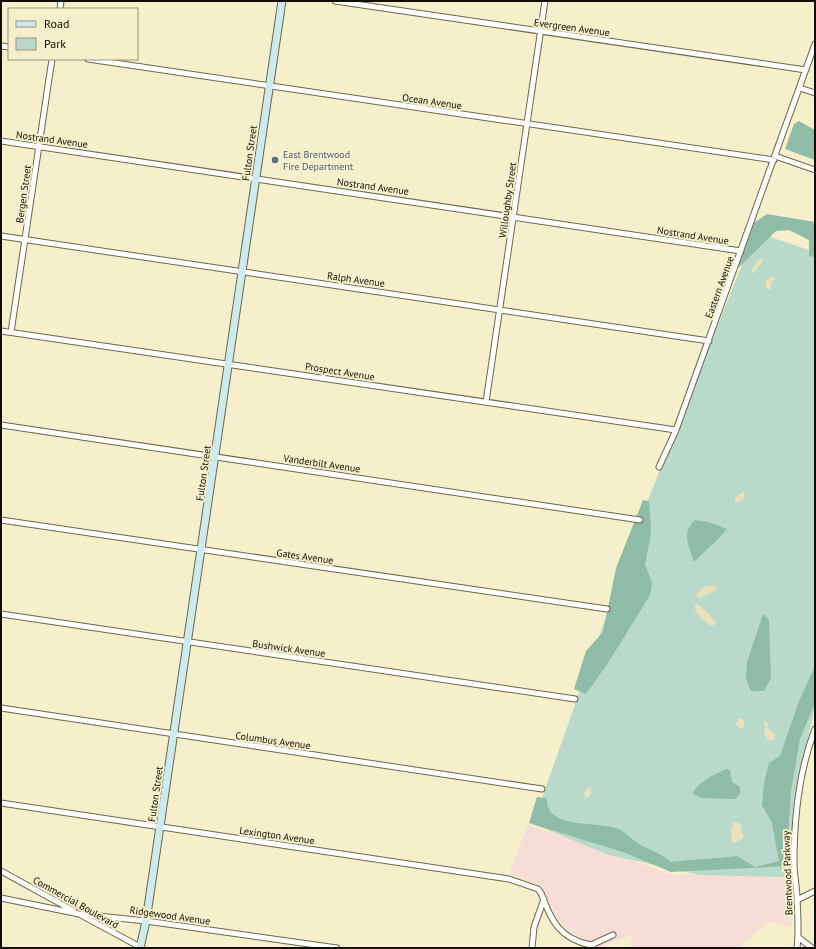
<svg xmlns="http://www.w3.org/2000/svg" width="816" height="949" viewBox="0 0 816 949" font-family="'PT Sans',sans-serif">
  <rect width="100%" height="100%" fill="#f5efcb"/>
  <path fill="#f7ddd8" d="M528,825L674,875L789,870L792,927L768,922L739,948H633L631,944L632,935L596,948L591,941L588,942L571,932L564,926L558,919L541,887L537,884L509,874Z"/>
  <path fill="#b9d9ca" d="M755,232L815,252V706L798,785L787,877L700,875L609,855L533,824L640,520Z"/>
  <path fill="#8fbca6" d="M799,121L815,130V160L785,149L794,124Z
    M767,214L815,222V257L809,256V240L789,230L776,231L738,268L754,223Z
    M643,500L649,501L651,525L650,539L645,564L652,583L650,595L608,663L586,694L574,689L586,651L603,632L616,568Z
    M695,520L708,522L727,529L717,540L694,562C689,546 681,533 695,520Z
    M763,614L769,620L771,678L764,691H751L746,679L747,662Z
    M815,666V703L800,739L791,791L786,866L671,872L623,852L529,823L537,797L546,798C547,801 547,804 548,807C555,828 600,822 616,828C625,831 631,839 639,844C650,851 662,853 671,862C693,859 715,859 737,856L755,867L779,861L772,823L762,805L764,783L769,763L780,756L799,701Z
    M727,769L730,770L732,782L740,787V794L735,799L701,798L693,794C696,783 717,773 727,769Z"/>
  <path fill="#eae0bb" d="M760,258L763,261L753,274L751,271Z
    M773,277H775V279L771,282V289L768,290L766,288C765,282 766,278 773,277Z
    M744,491L745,496L743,500L738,502H735V498Z
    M705,586H716L717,589L716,591C709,592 703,598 698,598L696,595Z
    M695,604H698C703,608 714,619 716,623L713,626C706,625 699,616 695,610Z
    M740,718L743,719C745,722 745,727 741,729L735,724Z
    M763,722H767L771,732L775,734V738L772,741C765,740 763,732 765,726Z
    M589,787L591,788C592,792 590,797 586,799L584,794L585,790Z
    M734,822L739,823L742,827L741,829L744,838L734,843L731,841L732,834L730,832L733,826L732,822Z"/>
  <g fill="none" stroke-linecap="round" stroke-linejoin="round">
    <defs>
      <path id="street" d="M335,1L806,70
        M60,9L61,1
        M1,46L9,47
        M88,59L774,160
        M800,88L815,93
        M1,141L741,251
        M775,156L815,170
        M1,236L709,341
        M1,331L676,430
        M11,332L52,59
        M486,402L545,1
        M1,425L640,520
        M659,467L676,430L815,44
        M1,520L607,609
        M1,614L575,699
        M1,708L542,789
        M1,803L509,879L538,889L541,893C551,921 560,939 591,945L593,948
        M1,871L74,911
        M1,898L79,914L146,921L337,948
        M797,900L815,891
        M81,915L142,948
        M798,937L812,948
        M591,945L613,935
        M532,948L534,927L544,899
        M797,948C799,932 798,915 797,899C797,887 794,875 794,863C794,818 799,771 815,729"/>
      <path id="secondary" d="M140,948L146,921L282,1"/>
    </defs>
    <use href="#street" stroke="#6e6848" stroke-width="7"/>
    <use href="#secondary" stroke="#6e6848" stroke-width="9"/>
    <use href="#street" stroke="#fff" stroke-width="5"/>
    <use href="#secondary" stroke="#ccebf1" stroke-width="7"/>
  </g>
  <circle fill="#5c6f8a" stroke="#f5efcb" stroke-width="1.5" cx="275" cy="160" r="4"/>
  <g text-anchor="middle" stroke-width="4" stroke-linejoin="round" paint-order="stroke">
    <g font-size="10" fill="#100e03" stroke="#f5efcb">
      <text transform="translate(572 27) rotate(8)" y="4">Evergreen Avenue</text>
      <text transform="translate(432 101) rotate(8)" y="4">Ocean Avenue</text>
      <text transform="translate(52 139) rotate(8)" y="4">Nostrand Avenue</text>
      <text transform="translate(249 153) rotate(-82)" y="4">Fulton Street</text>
      <text transform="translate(373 186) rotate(8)" y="4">Nostrand Avenue</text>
      <text transform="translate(23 194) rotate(-82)" y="4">Bergen Street</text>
      <text transform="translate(507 200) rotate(-82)" y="4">Willoughby Street</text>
      <text transform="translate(693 235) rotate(9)" y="4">Nostrand Avenue</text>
      <text transform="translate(356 279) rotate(8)" y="4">Ralph Avenue</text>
      <text transform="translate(719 287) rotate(-70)" y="4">Eastern Avenue</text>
      <text transform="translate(340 371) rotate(9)" y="4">Prospect Avenue</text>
      <text transform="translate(322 463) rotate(8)" y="4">Vanderbilt Avenue</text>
      <text transform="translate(203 473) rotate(-82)" y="4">Fulton Street</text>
      <text transform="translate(305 556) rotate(8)" y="4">Gates Avenue</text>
      <text transform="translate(289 648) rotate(8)" y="4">Bushwick Avenue</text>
      <text transform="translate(273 740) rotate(8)" y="4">Columbus Avenue</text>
      <text transform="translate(155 794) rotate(-82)" y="4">Fulton Street</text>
      <text transform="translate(277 835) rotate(8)" y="4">Lexington Avenue</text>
      <text transform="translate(787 873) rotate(-92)" y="4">Brentwood Parkway</text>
      <text transform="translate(76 902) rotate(29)" y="4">Commercial Boulevard</text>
      <text transform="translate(170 915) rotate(8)" y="4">Ridgewood Avenue</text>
    </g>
    <g font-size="10" fill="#4e5e75" stroke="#f5efcb" text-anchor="start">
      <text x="283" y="158">East Brentwood<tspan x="283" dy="12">Fire Department</tspan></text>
    </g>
  </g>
  <rect width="816" height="949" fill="none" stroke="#100e03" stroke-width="4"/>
  <rect x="8" y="8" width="130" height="52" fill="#f5efcb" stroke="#99957b"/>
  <rect x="16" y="21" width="20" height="6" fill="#ccebf1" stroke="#99957b"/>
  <text x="44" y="28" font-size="12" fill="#100e03">Road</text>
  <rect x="16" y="38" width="20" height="12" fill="#b9d9ca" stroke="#99957b"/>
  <text x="44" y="48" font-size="12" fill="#100e03">Park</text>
</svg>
